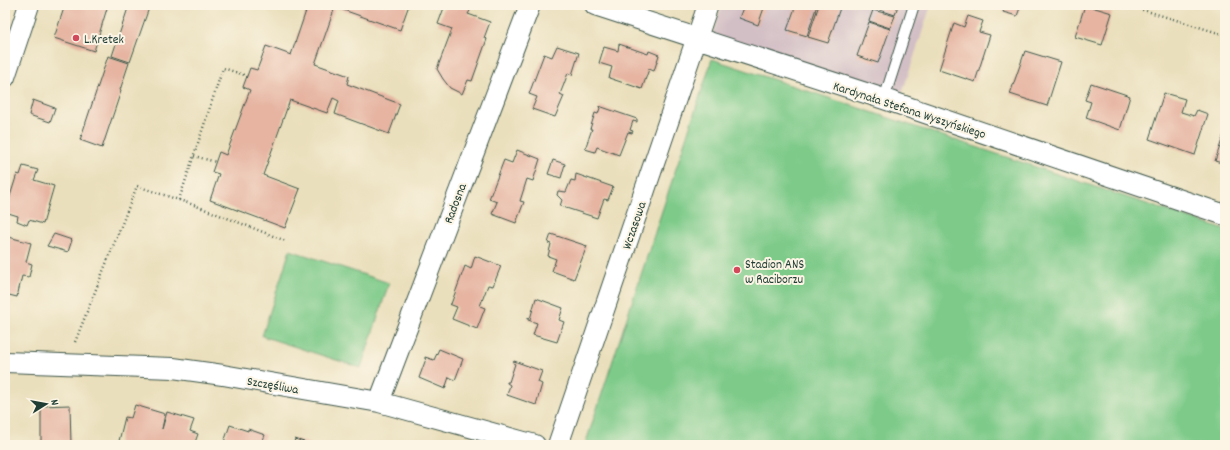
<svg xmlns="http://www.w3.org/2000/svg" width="1230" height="450" viewBox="0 0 1230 450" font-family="Dekko,sans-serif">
  <rect width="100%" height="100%" fill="#fcf5e5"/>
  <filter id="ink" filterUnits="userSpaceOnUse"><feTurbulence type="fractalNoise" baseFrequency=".025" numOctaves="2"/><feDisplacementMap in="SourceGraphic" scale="8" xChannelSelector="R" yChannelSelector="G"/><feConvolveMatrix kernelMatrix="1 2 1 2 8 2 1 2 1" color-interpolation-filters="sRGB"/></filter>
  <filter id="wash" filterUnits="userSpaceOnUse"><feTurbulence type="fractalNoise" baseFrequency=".012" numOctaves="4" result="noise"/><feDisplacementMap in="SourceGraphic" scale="16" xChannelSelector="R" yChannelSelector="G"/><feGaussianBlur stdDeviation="0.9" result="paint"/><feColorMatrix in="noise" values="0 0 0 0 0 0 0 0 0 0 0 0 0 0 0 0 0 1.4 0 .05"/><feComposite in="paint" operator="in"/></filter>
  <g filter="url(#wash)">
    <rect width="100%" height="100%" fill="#eadfbc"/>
    <path fill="#d2bec5" d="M722,5H931L900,100L711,38Z"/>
    <path fill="#7dca89" stroke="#4e845e" d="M712,59L1225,230V445H585Z
      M290,250L389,283L361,368L262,336Z"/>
    <g id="blocks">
      <path fill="#e6b4a1" d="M65,5H108L94,51L54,38Z
        M129,5H150L130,62L112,56Z
        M308,5H409L400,30L335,7L315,64L349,76L347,84L400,104L389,134L335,114L339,101L333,98L327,113L290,100L263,175L300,189L285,228L210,200L219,174L212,172L219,152L226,155L250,90L243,87L250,68L257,70L266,46L291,55Z
        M445,5H461L471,9L468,14L490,22L484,38L487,39L472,81L468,80L462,94L450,88L443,79L437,69L452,29L438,24Z
        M744,5H765L758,25L739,18Z
        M796,5H817L807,36L787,30Z
        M819,5H841L828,43L808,37Z
        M875,5H898L895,15L874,8Z
        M1006,5H1021L1017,16L1003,12Z
        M1085,5L1112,13L1102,45L1075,37Z
        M873,10L895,16L890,28L869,21Z
        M968,16L983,21L979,32L990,35L975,82L939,70L954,23L964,27Z
        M869,22L890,29L878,63L857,56Z
        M619,44L648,54L649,51L659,55L654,71L649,69L642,89L609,78L612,67L599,63L604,47L618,51Z
        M557,46L579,53L572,75L568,73L564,84L560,94L564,96L555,117L532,109L537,97L529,94L544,54L552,57Z
        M1025,51L1061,62L1047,106L1010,94Z
        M108,56L129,63L120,90L121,91L102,148L80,140Z
        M1091,83L1130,96L1120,130L1086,118L1091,102L1085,100Z
        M1164,93L1185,99L1181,112L1194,116L1197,110L1208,114L1195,155L1149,139Z
        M33,100L55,108L50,122L29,115Z
        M599,106L637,119V122L633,121L630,130L633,131L632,133L628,132L619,155L597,147L595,152L585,149L592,129H590L595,113L598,114L600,108L599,107Z
        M1225,131V164L1215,161Z
        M517,150L540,159L533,181L527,179L520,201L524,202L516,223L492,214L497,202L489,199L504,160L512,163Z
        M553,160L565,164L561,178L548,174Z
        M23,166L38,170L34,180L54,186L43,224L29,220L27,225L17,221L18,216L5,212L17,174L20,175Z
        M576,174L613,187L608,200L604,199L597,218L560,206L562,200L557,195L558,191L566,192L571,180L575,181Z
        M54,234L72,240L68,252L47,246Z
        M551,234L587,246L574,279L552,271L556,259L548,256L551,244L548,243Z
        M5,236L31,243L26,262L32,264L29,277L22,276L17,297L5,294Z
        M475,256L501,266L493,286L488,285L480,306L485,308L477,329L452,319L457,307L449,304H451L465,266L471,269Z
        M536,298L563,308L559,320L564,322L557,342L533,335L537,323L528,320V318L530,319Z
        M439,349L463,359L455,380L449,377L445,389L419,378L426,359H425V357L434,360Z
        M514,361L542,371L538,382L542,384L536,405L507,395L510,385L507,383V382H509L515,364L513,363Z
        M70,405L71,445H41V406Z
        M135,405L165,414L162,429L167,412L194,420L190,431L198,434L194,445H118L125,417L131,418Z
        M230,425L248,431V429L265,435L261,445H223Z
        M295,439L313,445H293Z"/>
    </g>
  </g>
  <g filter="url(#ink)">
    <use href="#blocks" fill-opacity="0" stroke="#3d5548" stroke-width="1"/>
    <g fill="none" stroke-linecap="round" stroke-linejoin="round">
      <defs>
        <path id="service" d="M884,99L914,5"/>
        <path id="minor" d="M595,5L884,99L1225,215
          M5,77L29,5
          M5,362L173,368L223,375L379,402L535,445
          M379,402L530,5
          M558,445L708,5"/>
      </defs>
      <use href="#service" stroke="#3d5548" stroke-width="12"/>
      <use href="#minor" stroke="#3d5548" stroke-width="22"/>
      <path stroke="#3d5548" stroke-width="2.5" stroke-dasharray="1 3" stroke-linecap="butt" d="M1127,5L1225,35
        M194,156L216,162
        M179,200L223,68L247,76
        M75,342L137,186L194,205L286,241"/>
      <use href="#service" stroke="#fff" stroke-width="10"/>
      <use href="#minor" stroke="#fff" stroke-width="20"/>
    </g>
  </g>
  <g fill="#d1495b" stroke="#fcf5e5" stroke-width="1.5">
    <circle cx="76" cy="38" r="4"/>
    <circle cx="737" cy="270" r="4"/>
  </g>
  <g text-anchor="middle" stroke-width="4" stroke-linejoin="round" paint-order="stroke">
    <g font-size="13" fill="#1f3d34" stroke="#fcf5e5" text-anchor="start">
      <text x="84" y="43">L.Kretek</text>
      <text x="745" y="268">Stadion ANS<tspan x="745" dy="15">w Raciborzu</tspan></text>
    </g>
    <g font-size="13" fill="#1f3d34" stroke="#fcf5e5">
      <text transform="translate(910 109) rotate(18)" y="5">Kardynała Stefana Wyszyńskiego</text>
      <text transform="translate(454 203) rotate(-69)" y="5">Radosna</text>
      <text transform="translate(633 225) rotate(-71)" y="5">Wczasowa</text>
      <text transform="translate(273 384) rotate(10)" y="5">Szczęśliwa</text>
    </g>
  </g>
  <rect width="1230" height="450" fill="none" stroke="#fcf5e5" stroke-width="20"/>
  <g transform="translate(46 404) rotate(79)" stroke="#fcf5e5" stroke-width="3" paint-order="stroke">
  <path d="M0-3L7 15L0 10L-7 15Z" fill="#1f3d34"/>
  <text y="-6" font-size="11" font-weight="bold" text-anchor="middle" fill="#1f3d34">N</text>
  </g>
</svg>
